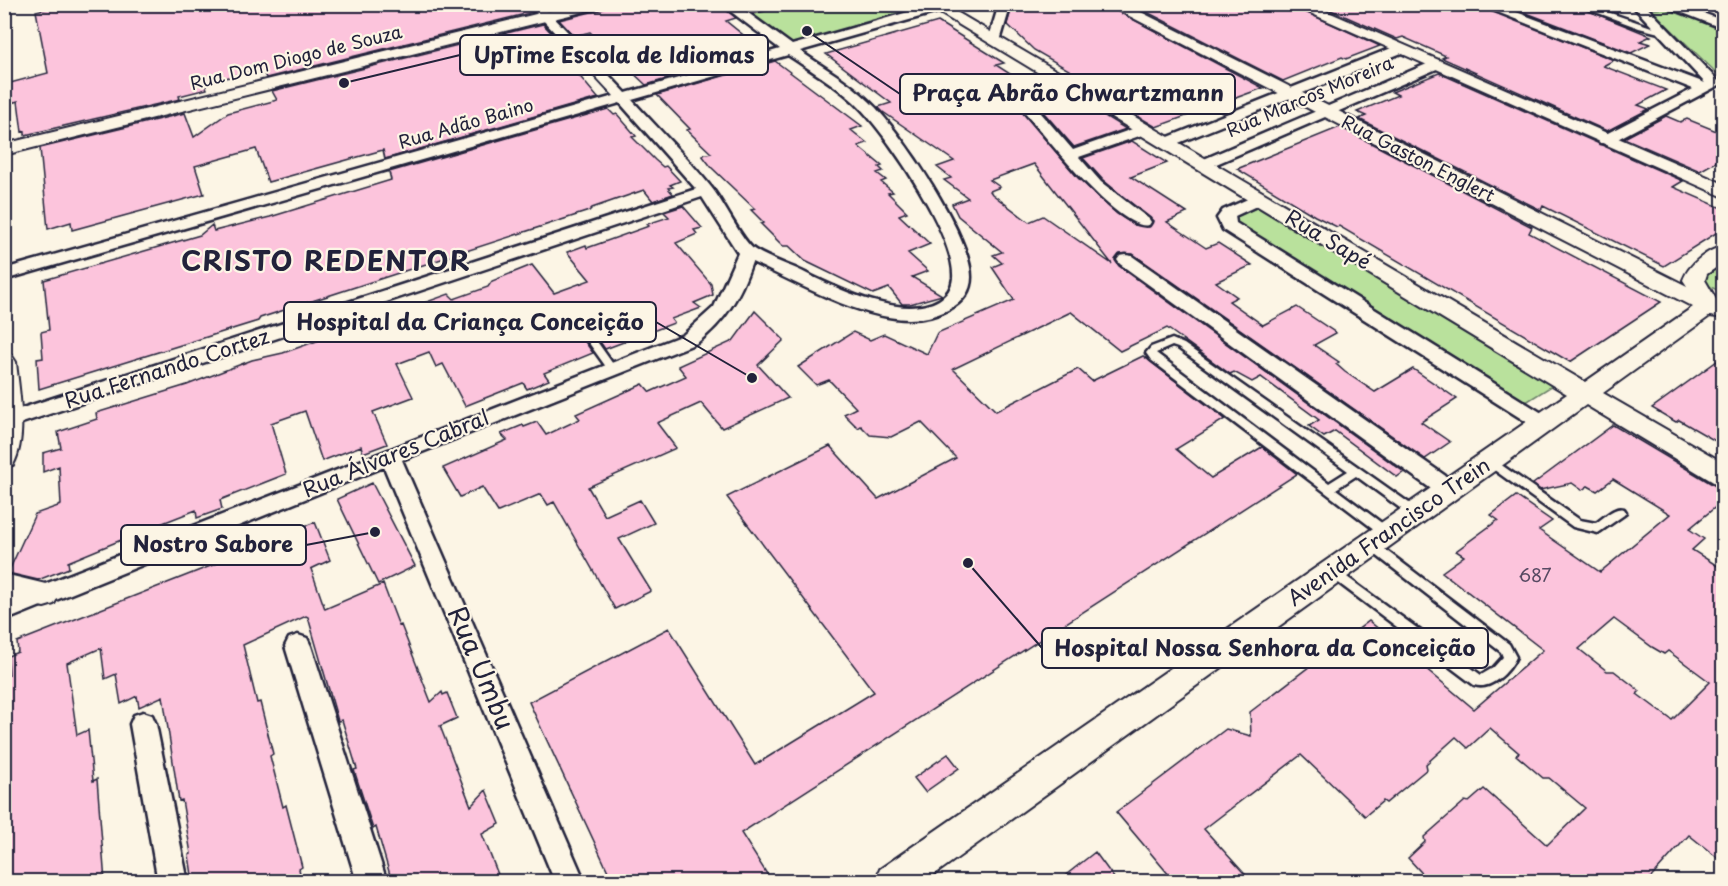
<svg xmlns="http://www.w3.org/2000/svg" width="1728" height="886" viewBox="0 0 1728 886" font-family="'Playpen Sans',sans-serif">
  <rect width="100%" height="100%" fill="#fcf5e5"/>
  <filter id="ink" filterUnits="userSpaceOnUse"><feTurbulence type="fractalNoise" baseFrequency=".0167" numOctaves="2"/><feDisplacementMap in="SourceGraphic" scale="12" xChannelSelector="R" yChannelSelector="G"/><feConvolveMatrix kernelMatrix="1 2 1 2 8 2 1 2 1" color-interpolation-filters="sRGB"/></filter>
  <g filter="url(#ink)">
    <path fill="#b9e19c" stroke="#6e826c" stroke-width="1.5" d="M928,4L933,7L789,46L746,16L791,5Z
      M1663,8L1723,29V79L1651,10Z
      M1258,203L1558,382L1523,404L1236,225V215Z
      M1723,259V293L1695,279Z"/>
    <path fill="#fcc4dc" stroke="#22223b" stroke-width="1.5" fill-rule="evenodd" d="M66,4H526L533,12L266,78L262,69L205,83L207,89L179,96L180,99L25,135V131L22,132L18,101L11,103L10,83L48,73L36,11Z
      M606,4H719L736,18L726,21L763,51L646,85L590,32L574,36L559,20L603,9Z
      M740,4H766L767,10L753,14Z
      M1013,4H1104L1263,88L1156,127L1075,79L1081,77L1034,50L1007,24Z
      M1131,4H1288L1380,46L1346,59L1342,57L1283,81Z
      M1317,4H1475L1614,60L1603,66L1666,90L1638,105L1649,109L1607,131L1442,58L1446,56L1403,37L1397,39Z
      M1503,4H1572L1651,36L1640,41L1650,44L1631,53Z
      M1592,4H1629L1630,6L1616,13Z
      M938,22L1004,63L996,65L1038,92L1056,86L1126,129L1074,147L1030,97L1018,96L1014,100L1016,105L1078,178L1117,214L1134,225L1149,227L1153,221L1103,180L1083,158L1132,141L1167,163L1131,177L1187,213L1167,222L1206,248L1218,243L1252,265L1216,282L1237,297L1229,301L1263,325L1297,307L1336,333L1314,345L1339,362L1336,364L1345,372L1375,392L1413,369L1457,399L1421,422L1450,442L1425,459L1133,254H1120L1115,260L1119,266L1404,472L1397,477L1335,431L1324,437L1309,426L1319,420L1261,377L1252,382L1234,372L1230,374L1167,328L1120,351L1071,312L953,369L996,411L1078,369L1092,381L1143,356L1225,419L1176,449L1211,478L1262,447L1297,474L741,833L772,882H613L529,702L669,628L755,765L874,692L727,497L830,446L878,499L956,458L921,422L891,437L870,435L861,426L858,428L844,414L856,408L829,380L816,385L798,367L853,332L870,340L884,334L927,354L937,333L1014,300L992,267L1002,263L993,255L1002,252L958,216L952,204L968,198L944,180L951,178L937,167L954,161L883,112L878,107L891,103L826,54ZM1034,164L1041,173L1112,264L1043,216L1029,222L992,194L990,191L1000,187L990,180Z
      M543,24L558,40L551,42L598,98L385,159L383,150L268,182L256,149L195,166L204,194L72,230L71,222L48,229L40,148L185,113L194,137L228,113L277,100L272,91Z
      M775,61L862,126L851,130L867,143L858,146L882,166L879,167L883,171L877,173L886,180L881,182L893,192L888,193L907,212L899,215L930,244L908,253L928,271L912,277L942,295L910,304H902L889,288L873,294L805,261L789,246H783L761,224L764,223L751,210L755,209L712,168L702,155L711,153L687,130L690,129L657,95Z
      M1439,73L1683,181L1673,187L1724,209V228L1664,266L1543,206L1541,210L1359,119L1366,116L1357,112L1398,95L1392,92Z
      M608,109L614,115L617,114L636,136L632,137L655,160L663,167L666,166L680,181L670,185L673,187L668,188L673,194L653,201L644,190L592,208L589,211L260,318L258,321L39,389L37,359L43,358L41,332L49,330L44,280L200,235L212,225L214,231L270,217L391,180L389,172Z
      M1666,116L1680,122L1687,119L1724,134V157L1700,171L1624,138Z
      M1340,127L1532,227L1529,233L1661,302L1570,362L1339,226L1337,227L1315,216L1237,169Z
      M683,206L702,228L694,230L697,234L676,243L711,284L713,295L694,303L701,308L671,319L674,323L605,349L576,308L570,306L564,312L593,353L544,373L549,380L527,389L523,383L465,406L443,364L436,367L429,352L397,364L413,397L373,412L387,444L363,453L361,446L322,461L305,411L271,423L286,474L220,500L222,509L197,518L196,510L155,526L68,562L69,568L38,580L8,573L35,514L61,505L59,466L43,472V453L61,448L58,432L97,419L96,413L187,385L252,360L283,353L449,294L454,299L488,287L492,281L532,265L554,293L590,280L567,252L586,245L587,248L649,226L647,224L669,217L664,212Z
      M755,311L784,340L758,365L788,398L722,428L701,403L657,423L676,448L588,487L605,516L640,500L654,523L619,539L651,591L615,609L554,502L548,505L541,494L498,512L482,487L460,497L443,468L507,440L501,434L523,425L524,427L537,422L546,435L580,419L576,414L643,384L650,392L686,376L678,366L733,341Z
      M1724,356V446L1679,420L1676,422L1652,408Z
      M1613,425L1724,491V500L1689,529L1704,539L1692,550L1724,570V863L1689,835L1647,882H1430L1408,858L1425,842L1424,837L1465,801L1469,802L1484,789L1547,845L1585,808L1549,778H1543L1516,755L1519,753L1490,728L1468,748L1456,737L1426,764L1427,769L1386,803L1383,801L1365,816L1301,755L1204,829L1252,882H1175L1116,812L1226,729L1251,736L1250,712L1369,621L1474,709L1543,650L1442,572L1464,556L1456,551L1498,520L1491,515L1516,496L1552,521L1539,530L1600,572L1670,514L1613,479L1597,491L1588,486L1582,490L1572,483L1540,490L1533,484ZM1614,619L1652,647L1664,654L1668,651L1710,682L1672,720L1637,694L1640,691L1614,671H1607L1579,649Z
      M372,483L415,566L378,584L337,499Z
      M315,522L330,560L311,569L325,609L383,584L399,626L401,625L431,702L442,692L443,695L447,693L457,718L440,726L471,806L486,790L500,824L482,834L501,882H392L376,827L373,829L354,770L357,769L342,720L338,721L308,617L306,616L243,645L257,703L260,702L273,754L270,756L283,807L286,805L302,867L299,869L302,882H193L189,855L191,854L182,800L179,801L163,696L139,707L137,696L121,704L116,674L105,679L101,648L67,663L77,735L88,730L93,781L97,779L105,882H4V752L11,750L4,677L9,675L8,656L18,652L17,642L236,556L233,546L252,538L254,546Z
      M948,754L959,768L925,792L914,778Z
      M1095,852L1117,882H1057Z"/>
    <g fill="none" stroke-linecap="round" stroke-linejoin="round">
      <defs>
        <path id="service" d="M1574,4H1584L1666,32L1663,34L1639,28Z
          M571,308L574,309L615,367L617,369L615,371H609L566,311Z
          M1172,339L1184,344L1419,510L1421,513L1419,516H1411L1356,476L1336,489L1391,530L1393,533L1391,536L1387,538L1383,536L1151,360L1146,353L1151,347ZM1172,346L1178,348L1348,471L1329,483L1156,353Z
          M1490,457L1580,520L1596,523C1604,518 1614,506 1624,509L1626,512L1624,515L1598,533L1573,527L1486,464L1485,461L1486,458Z
          M1371,540L1375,542L1509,644L1516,657C1510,671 1491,691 1474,685L1328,575L1326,572L1328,569L1332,567L1336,569L1481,675L1493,668L1503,657L1501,652L1367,548L1365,545L1367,542Z"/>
        <path id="minor" d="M528,4H541L626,93L780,49L721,4H736L792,45L933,5H941V11L800,51C823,67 850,82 870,102C901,131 971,236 971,277C971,307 934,319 909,319C858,318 798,283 752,262C740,296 726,321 697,343L402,460L585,882H555L384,467L4,621V600L683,335L714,307L738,253L702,197L4,429V414L696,189L620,103L4,280V269L614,96ZM788,55C810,70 844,90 861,109C890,139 956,237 953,278C952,288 947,295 939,300C901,322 832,286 797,269C783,263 768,258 755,250C743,243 723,201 711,187C687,157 658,129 632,100Z
          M999,4H1011L1000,41L994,45L988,41Z
          M1477,4H1495L1705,83L1631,4H1644L1721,84L1610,143H1600L1598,140L1600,137L1693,89Z
          M1660,4H1679L1724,21V29Z
          M1399,45L1404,46L1405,49L1404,52L1171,146H1161L1159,143L1161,140Z
          M1434,61L1439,62L1441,65L1439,68L1207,168H1197L1194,165L1197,162Z
          M1023,97L1028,98L1073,150L1138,127H1148L1150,130L1148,133L1079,157L1101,182L1149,219L1151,222L1149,225C1119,233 1038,127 1018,104L1016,101L1018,98Z
          M1259,194L1265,196L1267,199L1265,202L1235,216L1236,223L1550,418L1553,423L1550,428L1543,430L1536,428L1223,230L1217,218L1223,210Z
          M1126,255L1132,256L1457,484L1460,490L1457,496L1449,498L1441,496L1120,264L1117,260L1120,256Z
          M298,635L307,638L311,646L387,882H357L285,646L289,638Z
          M143,712L152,715L156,724L188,882H158L130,724L134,715Z"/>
        <path id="tertiary" d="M577,4H604L602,7L4,155V144Z
          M925,4H943L1585,382L1693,307L1106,4H1125L1687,286L1683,280C1689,264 1707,250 1724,246V262L1707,274L1705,280L1717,301L1724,302V318L1710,316L1603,393L1724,463V486L1715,483L1586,405L924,882H875L880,869L1567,394Z
          M1290,4H1310L1724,184V197Z
          M4,354L12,356L16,362C19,392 28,438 13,465L4,467Z
          M4,574L54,586L59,595L54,604L44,607L4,598Z"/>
      </defs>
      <use href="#service" stroke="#22223b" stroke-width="5"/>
      <use href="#minor" stroke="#22223b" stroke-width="5"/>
      <use href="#tertiary" stroke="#22223b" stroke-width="4"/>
      <use href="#service" fill="#fcf5e5" fill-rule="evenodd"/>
      <use href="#minor" fill="#fcf5e5" fill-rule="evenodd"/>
      <use href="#tertiary" fill="#fcf5e5" fill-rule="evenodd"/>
    </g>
  </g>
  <g text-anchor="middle" stroke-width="4.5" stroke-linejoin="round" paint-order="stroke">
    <g font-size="18" fill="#22223b" stroke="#fcf5e5">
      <text transform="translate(296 58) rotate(-14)" y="6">Rua Dom Diogo de Souza</text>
      <text transform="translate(1310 97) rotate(-23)" y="6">Rua Marcos Moreira</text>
      <text transform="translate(466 124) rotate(-16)" y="6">Rua Adão Baino</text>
      <text transform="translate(1418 159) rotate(27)" y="6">Rua Gaston Englert</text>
    </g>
    <g font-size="18" fill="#584a63">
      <text x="1535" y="582">687</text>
    </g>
    <g font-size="21" fill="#22223b" stroke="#fcf5e5">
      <text transform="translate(1328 240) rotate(31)" y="7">Rua Sapé</text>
      <text transform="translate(167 369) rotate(-18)" y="7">Rua Fernando Cortez</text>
      <text transform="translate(396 454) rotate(-22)" y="7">Rua Álvares Cabral</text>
      <text transform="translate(1389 532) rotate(-35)" y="7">Avenida Francisco Trein</text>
    </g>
    <g font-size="26" fill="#22223b" stroke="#fcf5e5">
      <text transform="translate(481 668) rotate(67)" y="9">Rua Umbu</text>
    </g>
    <g font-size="27" font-weight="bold" letter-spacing="1.5" fill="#22223b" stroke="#fcf5e5">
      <text x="326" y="271">CRISTO REDENTOR</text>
    </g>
  </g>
  <path fill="none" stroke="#22223b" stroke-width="2" d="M344 83L460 55M807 31L900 94M752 378L656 322M375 532L306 545M968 563L1042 648"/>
  <g fill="#22223b" stroke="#fcf5e5" stroke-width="2">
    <circle cx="344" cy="83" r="6"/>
    <circle cx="807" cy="31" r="6"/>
    <circle cx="752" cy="378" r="6"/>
    <circle cx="375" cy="532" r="6"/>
    <circle cx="968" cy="563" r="6"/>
  </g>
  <g fill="#fcf5e5" stroke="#22223b" stroke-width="2">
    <rect x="460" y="35" width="308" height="40" rx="6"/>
    <rect x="900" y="74" width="335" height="40" rx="6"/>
    <rect x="284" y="302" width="372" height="40" rx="6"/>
    <rect x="121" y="525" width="185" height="40" rx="6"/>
    <rect x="1042" y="628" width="446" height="40" rx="6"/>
  </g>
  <g font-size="22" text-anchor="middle" font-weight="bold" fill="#22223b">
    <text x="614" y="63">UpTime Escola de Idiomas</text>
    <text x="1068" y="101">Praça Abrão Chwartzmann</text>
    <text x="470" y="330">Hospital da Criança Conceição</text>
    <text x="213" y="552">Nostro Sabore</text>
    <text x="1265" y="656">Hospital Nossa Senhora da Conceição</text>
  </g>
  <rect width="1728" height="886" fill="none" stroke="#fcf5e5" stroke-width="24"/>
  <rect x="12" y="12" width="1704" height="862" fill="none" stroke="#22223b" stroke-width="2" filter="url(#ink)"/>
</svg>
